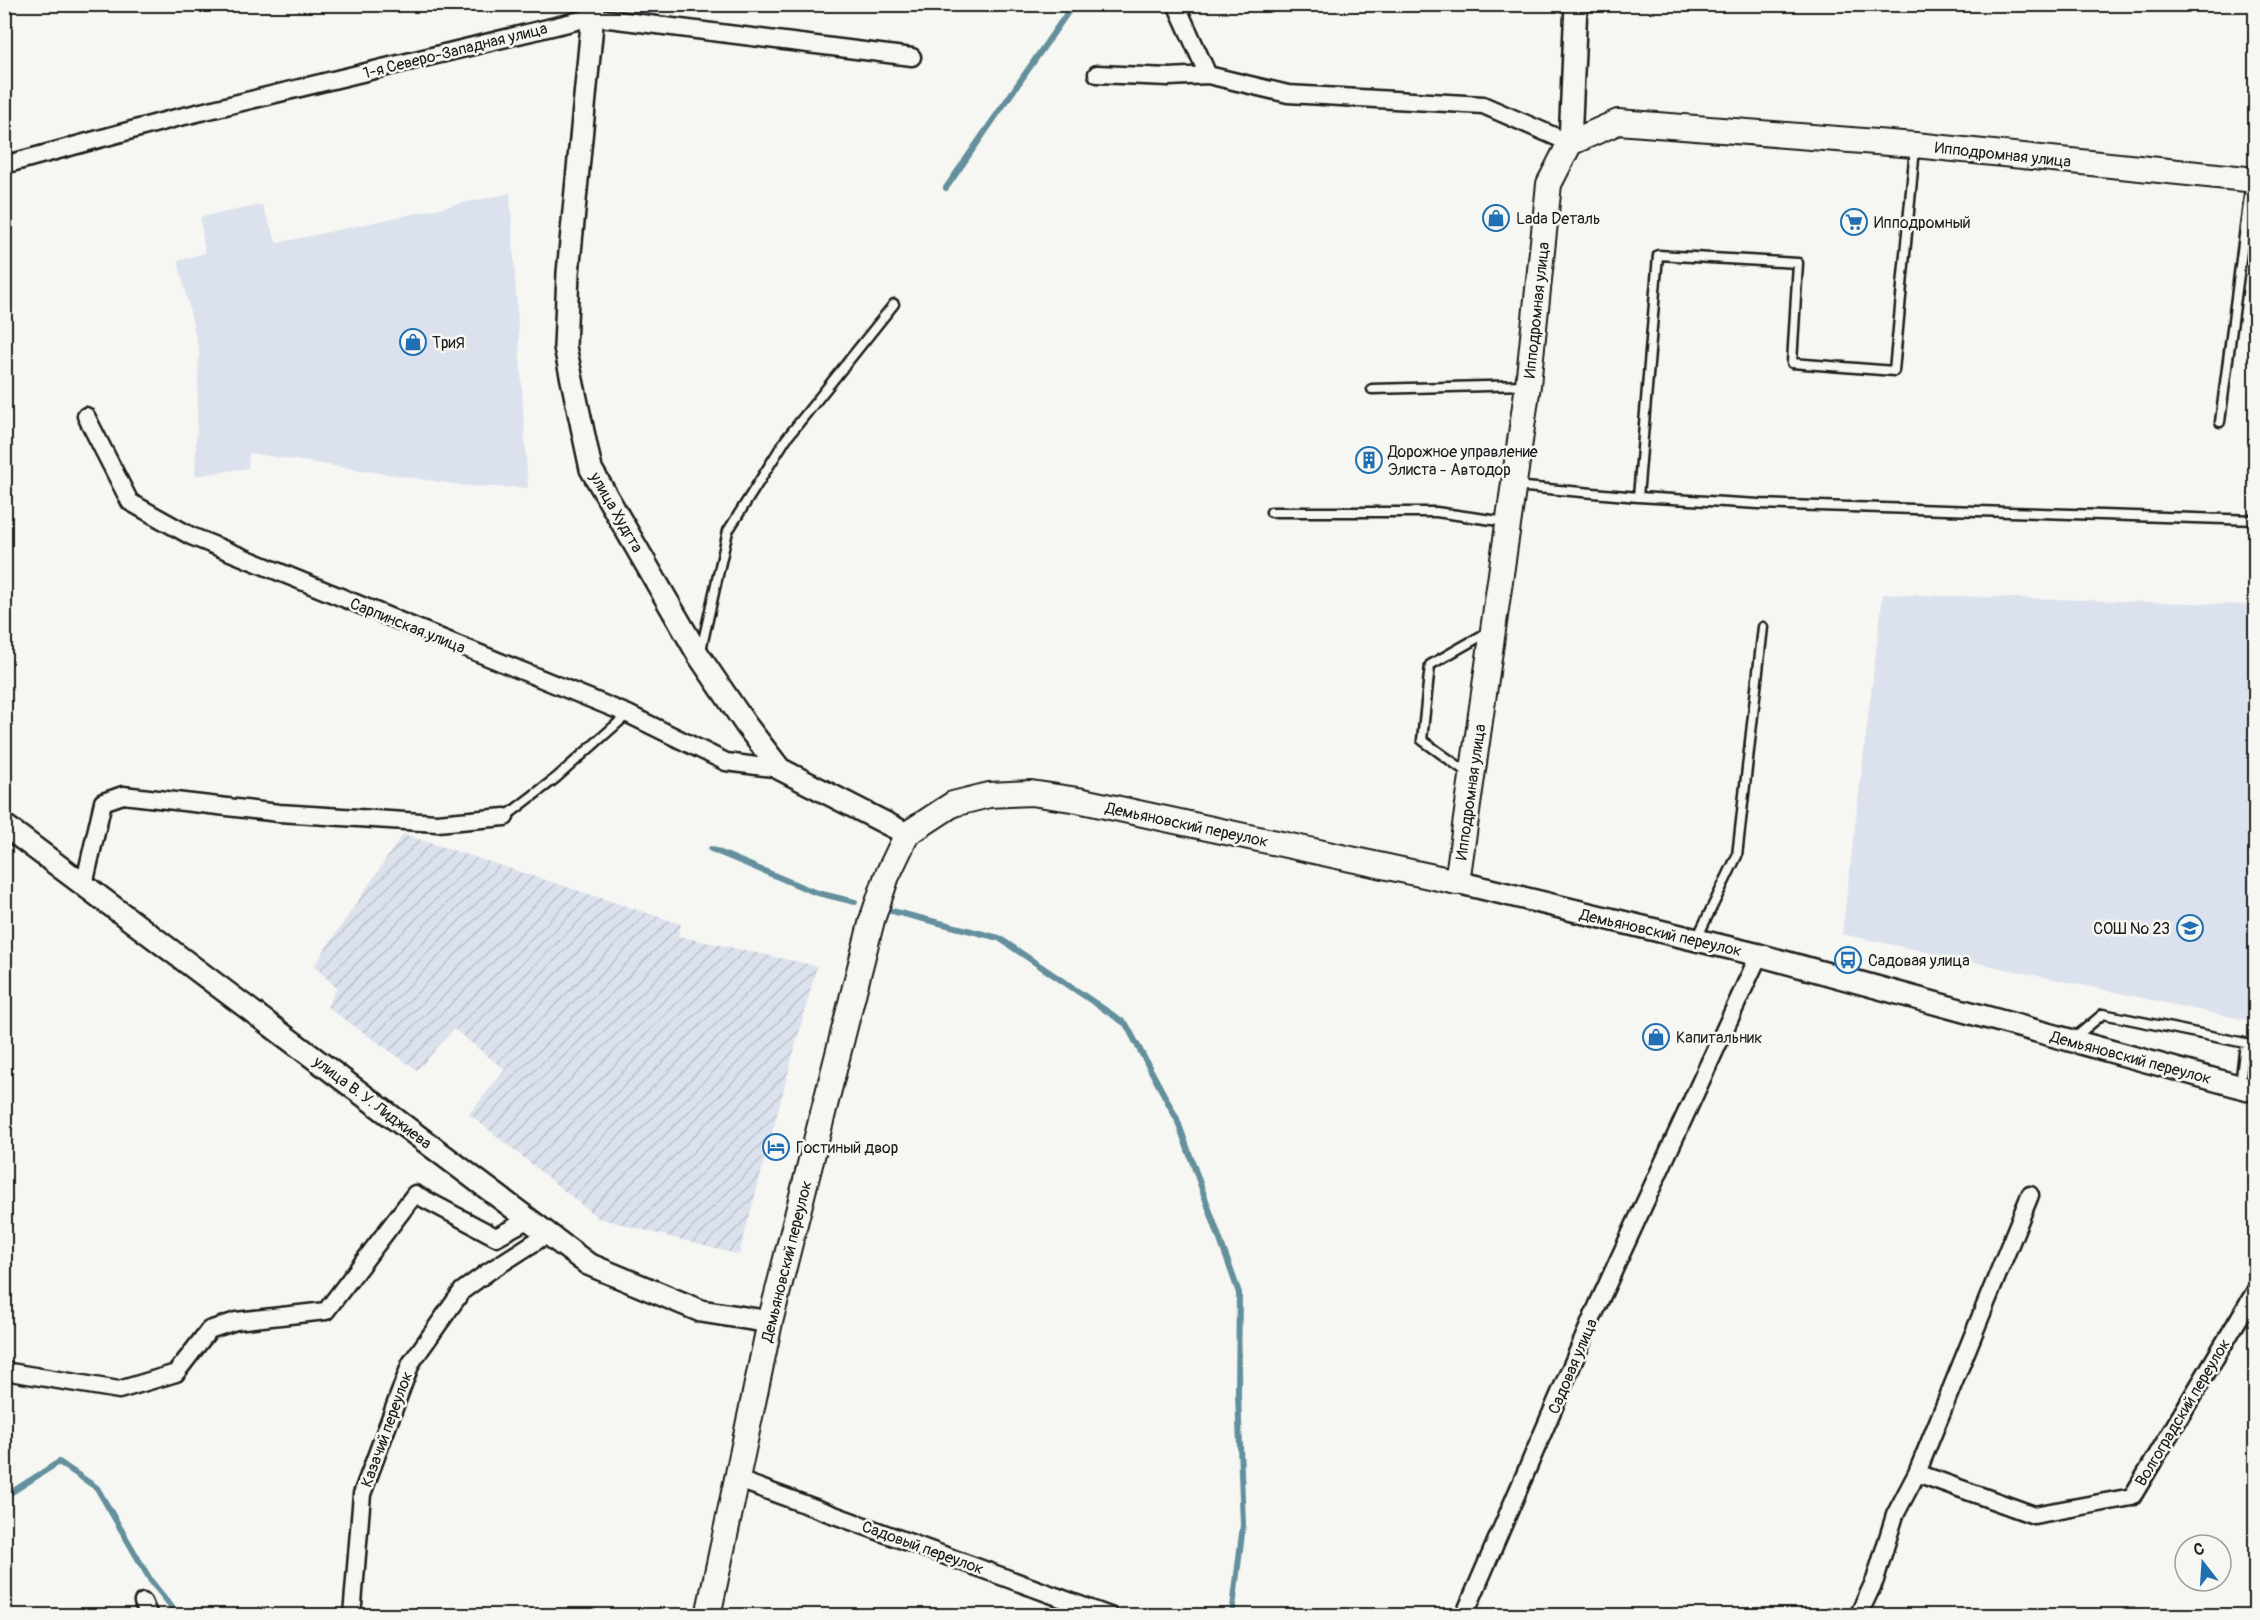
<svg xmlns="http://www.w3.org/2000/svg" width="2260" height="1620" viewBox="0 0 2260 1620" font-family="Pangolin,sans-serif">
  <defs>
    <pattern id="industrial-furrows" width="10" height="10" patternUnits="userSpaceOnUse" patternTransform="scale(1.5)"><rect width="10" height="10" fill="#dce2ed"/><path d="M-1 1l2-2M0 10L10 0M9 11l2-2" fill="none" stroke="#bcc1cb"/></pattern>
  </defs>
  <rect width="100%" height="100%" fill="#f6f6f2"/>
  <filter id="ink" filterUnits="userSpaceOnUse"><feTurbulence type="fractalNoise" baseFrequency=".0167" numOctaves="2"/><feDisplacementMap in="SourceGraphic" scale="12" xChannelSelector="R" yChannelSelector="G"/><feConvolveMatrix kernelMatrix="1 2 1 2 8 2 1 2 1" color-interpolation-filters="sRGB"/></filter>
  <g filter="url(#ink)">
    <path fill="#dce2ed" d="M510,193L528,488L467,486L249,453L248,468L195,476L199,351L178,261L205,253L200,217L262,205L277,243Z
      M1883,594L2255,605V1022L1842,934Z"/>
    <path fill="url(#industrial-furrows)" d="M403,834L681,924L678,936L817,966L739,1255L598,1218L469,1114L505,1070L454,1029L417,1070L327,1007L337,988L314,966Z"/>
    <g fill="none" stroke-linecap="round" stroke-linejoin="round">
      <path stroke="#63909c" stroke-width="6" d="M946,188L1068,12L1067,4
        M711,849L814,892L855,902
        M888,910L999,938L1126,1024L1177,1119L1239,1293L1238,1394L1243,1525L1232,1616
        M4,1497L59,1462L97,1488L151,1581L179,1616"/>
      <defs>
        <path id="service" d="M1372,389L1525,385
          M2220,422L2251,181
          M1514,486L1638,497L1759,504L2256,520
          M1638,497L1658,255L1798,263L1792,363L1894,371L1915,148
          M1271,512H1436L1506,522
          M701,650L728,531L786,439L894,304
          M1468,773L1422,740L1430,665L1488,632
          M505,817L556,778L628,714
          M1696,940L1737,856L1763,627
          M2073,1039L2103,1014L2245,1043L2240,1086"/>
        <path id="minor" d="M1176,4L1208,75L1288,94L1483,105L1570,143
          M1097,74L1169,77L1208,75
          M4,165L172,119L593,17L912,57
          M86,416L130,502L191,536L628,714L726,762L780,769
          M84,885L103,802L123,795L279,813L437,823L505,817
          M4,1371L119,1390L176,1373L209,1330L236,1321L326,1311L415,1194L496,1237L529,1219
          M1917,1473L2034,1515L2132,1497L2256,1290
          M736,1479L1110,1616
          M143,1602L149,1616
          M352,1616L362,1494L411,1363L462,1291L488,1272L549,1233
          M1464,1616L1600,1300L1759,955
          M1858,1616L1875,1580L1895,1515L1917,1473L2030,1195"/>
        <path id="tertiary" d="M594,4L568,273L565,347L591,469L699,656L746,725L780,769L907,834
          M1570,143L1576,4
          M4,825L588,1264L701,1311L770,1322
          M1457,882L1759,955L2256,1091"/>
        <path id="secondary" d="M708,1616L770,1322L872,920L887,876L907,834L953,804L989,795L1031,793L1078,800L1457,882L1528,385L1549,184L1570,143L1618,122L1915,145L2256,180"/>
      </defs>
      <use href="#service" stroke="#1c1c1c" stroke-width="13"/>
      <use href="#minor" stroke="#1c1c1c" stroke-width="21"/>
      <use href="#tertiary" stroke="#1c1c1c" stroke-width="26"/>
      <use href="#secondary" stroke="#1c1c1c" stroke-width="28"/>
      <use href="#service" stroke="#f6f6f2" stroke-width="8"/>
      <use href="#minor" stroke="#f6f6f2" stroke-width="16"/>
      <use href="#tertiary" stroke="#f6f6f2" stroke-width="21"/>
      <use href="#secondary" stroke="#f6f6f2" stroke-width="24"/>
    </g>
  </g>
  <defs>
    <symbol id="shop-ring" viewBox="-11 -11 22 22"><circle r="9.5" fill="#f6f6f2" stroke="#1f6fb2" stroke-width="1.5"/><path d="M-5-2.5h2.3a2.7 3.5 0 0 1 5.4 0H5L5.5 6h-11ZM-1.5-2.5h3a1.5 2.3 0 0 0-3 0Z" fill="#1f6fb2"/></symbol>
    <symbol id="supermarket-ring" viewBox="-11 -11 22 22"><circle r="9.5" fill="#f6f6f2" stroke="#1f6fb2" stroke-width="1.5"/><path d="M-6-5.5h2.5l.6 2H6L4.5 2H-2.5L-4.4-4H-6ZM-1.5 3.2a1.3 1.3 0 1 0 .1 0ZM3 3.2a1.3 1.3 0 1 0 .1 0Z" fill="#1f6fb2"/></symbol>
    <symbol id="building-ring" viewBox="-11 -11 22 22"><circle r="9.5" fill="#f6f6f2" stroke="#1f6fb2" stroke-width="1.5"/><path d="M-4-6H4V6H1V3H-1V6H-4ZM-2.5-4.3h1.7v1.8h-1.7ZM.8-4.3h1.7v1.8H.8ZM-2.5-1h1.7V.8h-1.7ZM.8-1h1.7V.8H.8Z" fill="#1f6fb2"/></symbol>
    <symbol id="school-ring" viewBox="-11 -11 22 22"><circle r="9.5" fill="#f6f6f2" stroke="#1f6fb2" stroke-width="1.5"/><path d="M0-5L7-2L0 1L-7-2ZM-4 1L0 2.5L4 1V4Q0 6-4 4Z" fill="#1f6fb2"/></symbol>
    <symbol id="bus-ring" viewBox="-11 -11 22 22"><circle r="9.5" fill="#f6f6f2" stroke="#1f6fb2" stroke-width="1.5"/><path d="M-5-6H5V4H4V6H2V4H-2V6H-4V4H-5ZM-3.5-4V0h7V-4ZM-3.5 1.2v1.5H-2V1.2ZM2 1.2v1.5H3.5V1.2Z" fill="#1f6fb2"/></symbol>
    <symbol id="hotel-ring" viewBox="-11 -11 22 22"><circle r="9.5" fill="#f6f6f2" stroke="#1f6fb2" stroke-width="1.5"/><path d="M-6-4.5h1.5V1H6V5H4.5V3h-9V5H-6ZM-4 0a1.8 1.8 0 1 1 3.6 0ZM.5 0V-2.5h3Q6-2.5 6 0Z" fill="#1f6fb2"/></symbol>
  </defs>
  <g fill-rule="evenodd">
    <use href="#shop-ring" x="1481" y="203" width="30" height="30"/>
    <use href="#supermarket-ring" x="1839" y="207" width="30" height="30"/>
    <use href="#shop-ring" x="398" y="327" width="30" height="30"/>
    <use href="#building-ring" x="1354" y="445" width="30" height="30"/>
    <use href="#school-ring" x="2175" y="913" width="30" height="30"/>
    <use href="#bus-ring" x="1833" y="945" width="30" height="30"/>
    <use href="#shop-ring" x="1641" y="1022" width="30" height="30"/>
    <use href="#hotel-ring" x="761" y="1132" width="30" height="30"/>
  </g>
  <g text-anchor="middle" stroke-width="5" stroke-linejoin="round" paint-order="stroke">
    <g font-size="16" fill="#1c1c1c" stroke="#f6f6f2">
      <text transform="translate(455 50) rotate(-14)" y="6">1-я Северо-Западная улица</text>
      <text transform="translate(2003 154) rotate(6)" y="6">Ипподромная улица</text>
      <text transform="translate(1536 310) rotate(-84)" y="6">Ипподромная улица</text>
      <text transform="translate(617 512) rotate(60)" y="6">улица Худгта</text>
      <text transform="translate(408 625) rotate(22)" y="6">Сарпинская улица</text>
      <text transform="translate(1470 792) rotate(-82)" y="6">Ипподромная улица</text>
      <text transform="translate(1187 824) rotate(12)" y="6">Демьяновский переулок</text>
      <text transform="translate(1661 932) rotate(13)" y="6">Демьяновский переулок</text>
      <text transform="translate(2131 1057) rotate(15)" y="6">Демьяновский переулок</text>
      <text transform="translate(373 1102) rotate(37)" y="6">улица В. У. Лиджиева</text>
      <text transform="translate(786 1261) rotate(-76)" y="6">Демьяновский переулок</text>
      <text transform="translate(1572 1366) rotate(-67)" y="6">Садовая улица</text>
      <text transform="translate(2182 1412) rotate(-59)" y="6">Волгоградский переулок</text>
      <text transform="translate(386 1429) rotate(-70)" y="6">Казачий переулок</text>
      <text transform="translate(923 1547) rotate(20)" y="6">Садовый переулок</text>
    </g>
    <g font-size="16" fill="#1c1c1c" stroke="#f6f6f2" text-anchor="start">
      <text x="1516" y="224">Lada Dеталь</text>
      <text x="1874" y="228">Ипподромный</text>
      <text x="432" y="348">ТриЯ</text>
      <text x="1388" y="457">Дорожное управление<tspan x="1388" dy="18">Элиста - Автодор</tspan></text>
      <text x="2170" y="934" text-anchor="end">СОШ № 23</text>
      <text x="1868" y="966">Садовая улица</text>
      <text x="1676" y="1043">Капитальник</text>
      <text x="796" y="1153">Гостиный двор</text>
    </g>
  </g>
  <rect width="2260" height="1620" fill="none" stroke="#f6f6f2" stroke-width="24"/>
  <rect x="12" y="12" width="2236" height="1596" fill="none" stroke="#1c1c1c" stroke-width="2" filter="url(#ink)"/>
  <g transform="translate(2203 1563) rotate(343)"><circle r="28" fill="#f6f6f2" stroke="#9f9f9c" stroke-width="1.5"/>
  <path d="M0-4.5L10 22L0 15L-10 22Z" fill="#1f6fb2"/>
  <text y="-9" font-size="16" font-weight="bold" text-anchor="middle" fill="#1c1c1c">С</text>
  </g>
</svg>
